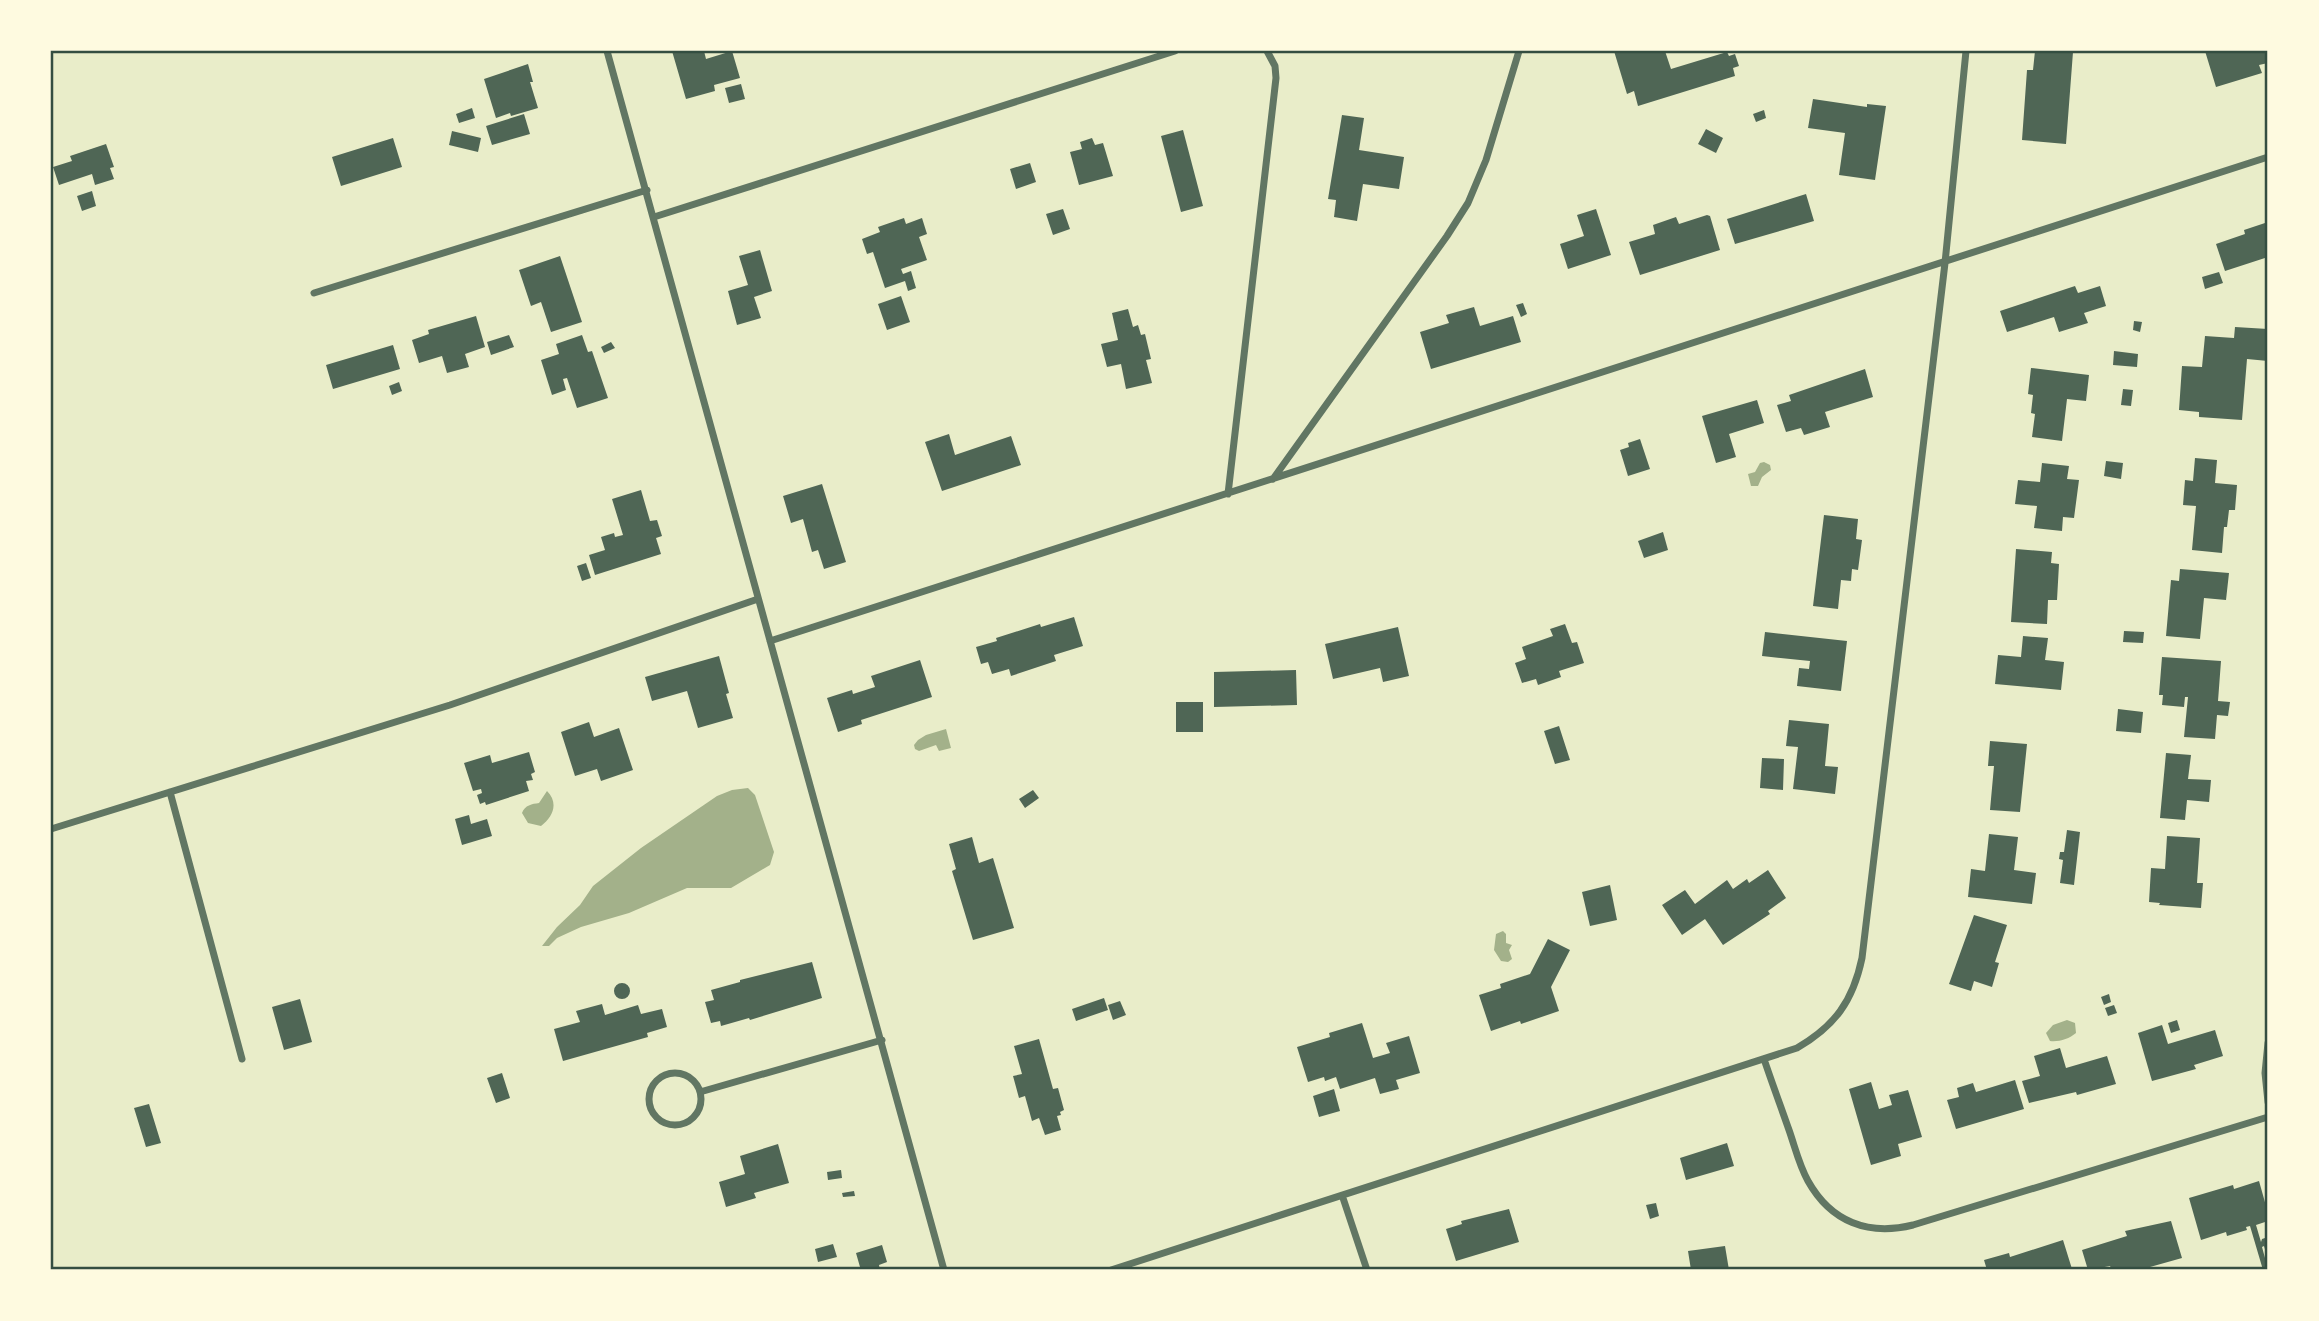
<svg xmlns="http://www.w3.org/2000/svg" width="2319" height="1321" viewBox="0 0 2319 1321" font-family="Montserrat,sans-serif">
  <rect width="100%" height="100%" fill="#e9edc9"/>
  <path fill="#a3b18a" d="M1764,462L1770,465L1771,470L1762,477L1758,486H1751L1748,474L1755,472L1760,463Z
    M946,729L951,748L939,751L936,745L919,751L915,749L914,745L918,740L926,735Z
    M748,788L755,795L774,852L770,865L731,888H687L629,913L581,927L557,938L549,946H542L557,927L580,905L593,886L641,848L717,796L732,790Z
    M547,791C559,803 553,817 541,826L528,823L522,813C525,805 532,804 539,803Z
    M1503,931L1506,934V943L1512,945L1509,950L1512,959L1508,962L1501,961L1494,950L1496,934Z
    M2067,1020L2075,1023L2076,1033C2069,1039 2059,1042 2050,1041L2046,1033L2053,1025Z"/>
  <path fill="#4f6655" d="M672,51H704L706,59L732,51L740,78L714,85L715,91L686,99Z
    M1614,51H1665L1671,69L1727,52L1729,56L1735,54L1739,66L1733,68L1735,76L1638,106L1634,91L1627,94Z
    M2035,51L2073,52L2066,144L2022,140L2027,70H2033Z
    M2205,51H2268V63L2259,65L2262,73L2216,87Z
    M528,64L533,82H530L538,108L511,116L510,113L496,118L484,79Z
    M741,84L745,99L729,103L725,88Z
    M1813,99L1867,107V104L1886,106L1875,180L1839,175L1845,133L1808,128Z
    M472,108L475,118L459,123L456,114Z
    M1764,110L1766,118L1756,122L1753,114Z
    M524,114L530,134L492,145L486,126Z
    M1342,115L1364,118L1359,150L1404,157L1399,189L1363,184L1357,221L1334,217L1336,200L1328,199Z
    M1706,129L1723,138L1716,153L1698,144Z
    M1183,130L1203,206L1181,212L1161,136Z
    M452,131L481,138L478,152L449,145Z
    M393,138L402,167L341,186L332,157Z
    M1092,138L1095,145L1103,143L1113,176L1079,185L1070,152L1082,149L1080,142Z
    M106,144L114,167L110,168L114,179L95,185L92,174L59,185L53,167L72,161L70,156Z
    M1030,163L1036,182L1016,189L1010,169Z
    M92,191L96,206L82,211L77,196Z
    M1806,194L1814,221L1735,244L1727,219Z
    M1063,209L1070,229L1053,235L1046,214Z
    M1596,209L1611,255L1568,269L1560,244L1584,236L1577,215Z
    M1707,215L1710,216L1720,250L1640,275L1629,242L1655,234L1653,225L1676,217L1679,224Z
    M904,218L906,224L922,218L927,234L919,237L927,260L901,269L903,274L911,271L916,288L908,291L905,281L885,288L873,252L867,254L862,239L880,232L878,227Z
    M2268,222V257L2225,271L2216,244L2245,234L2244,230Z
    M760,250L772,291L754,297L761,318L737,325L728,291L748,285L739,256Z
    M560,256L582,322L551,332L541,302L531,306L519,270Z
    M2219,272L2223,283L2205,289L2202,277Z
    M2075,286L2078,293L2100,286L2106,306L2084,313L2088,323L2059,332L2054,317L2007,332L2000,311Z
    M901,296L910,322L887,330L878,304Z
    M1523,303L1527,314L1521,317L1516,305Z
    M1474,307L1480,326L1513,316L1521,342L1431,369L1420,332L1449,323L1446,315Z
    M1128,309L1133,327L1138,325L1141,335L1145,334L1151,359L1146,360L1152,383L1126,389L1121,364L1107,367L1101,344L1118,340L1112,313Z
    M476,316L485,347L465,354L469,367L447,373L442,356L419,363L412,340L429,334L428,330Z
    M2134,321L2142,322L2140,332L2133,330Z
    M2235,327L2268,329V361L2247,359L2242,420L2199,417V412L2179,410L2182,366L2202,367L2205,336L2234,338Z
    M509,335L514,347L491,355L487,342Z
    M582,335L588,352L592,351L608,398L577,408L567,378L563,379L566,390L552,395L541,360L559,354L556,344Z
    M611,342L615,348L604,353L601,347Z
    M393,345L400,369L333,389L326,365Z
    M2114,351L2138,354L2137,367L2113,365Z
    M2031,368L2089,375L2086,401L2067,399L2062,441L2032,437L2035,414L2031,413L2033,395L2028,394Z
    M1865,369L1873,397L1825,412L1830,427L1804,435L1801,428L1786,432L1777,405L1791,401L1789,395Z
    M399,382L402,391L392,395L389,386Z
    M2123,389L2133,390L2131,406L2121,405Z
    M1757,400L1764,423L1729,434L1736,457L1716,463L1702,416Z
    M949,434L955,455L1011,436L1021,465L942,491L925,442Z
    M1640,439L1650,469L1628,476L1620,450L1629,447L1628,443Z
    M2195,458L2217,460L2215,483L2237,485L2235,510H2229L2227,527H2224L2222,553L2192,550L2196,506L2183,505L2185,480L2193,481Z
    M2106,461L2123,463L2121,479L2104,476Z
    M2042,463L2069,466L2067,479L2079,480L2074,518L2063,517L2062,531L2034,528L2037,506L2015,504L2018,480L2040,482Z
    M822,484L846,562L824,569L818,550L812,552L803,519L791,523L783,496Z
    M641,490L650,521L657,520L662,536L656,538L661,554L595,575L589,555L605,550L601,537L614,533L615,537L623,535L612,499Z
    M1824,515L1858,519L1856,539L1862,540L1858,570L1852,569L1851,581L1841,580L1838,609L1813,606Z
    M1663,532L1668,550L1644,558L1638,541Z
    M2016,549L2052,552L2051,563L2059,564L2057,600H2048L2047,624L2011,622Z
    M586,563L591,578L582,581L577,566Z
    M2180,569L2229,573L2226,600L2204,598L2200,639L2166,636L2171,580L2179,581Z
    M1074,617L1083,646L1054,655L1056,661L1011,676L1009,669L992,674L988,662L981,664L976,647L997,641L996,638L1040,624L1041,627Z
    M1565,624L1572,643L1577,642L1584,663L1559,671L1561,677L1538,685L1536,679L1522,683L1515,663L1526,659L1522,647L1553,636L1550,629Z
    M1398,627L1409,676L1383,682L1380,668L1333,679L1325,644Z
    M2124,631L2144,632L2143,643L2123,642Z
    M1765,632L1847,641L1841,691L1797,686L1799,668L1809,669L1810,661L1762,656Z
    M2023,636L2048,638L2045,660L2064,662L2061,690L1995,684L1998,655L2021,657Z
    M719,656L729,693L726,694L733,718L698,728L687,691L652,701L645,677Z
    M2162,657L2221,661L2218,701L2230,702L2228,716L2217,715L2215,739L2184,737L2188,697H2185L2184,707L2162,705L2163,695H2159Z
    M920,660L932,697L861,720L862,724L838,732L827,698L852,690L853,694L875,687L871,676Z
    M1296,670L1297,705L1214,707V672Z
    M1176,702H1203V732H1176Z
    M2118,709L2143,712L2141,733L2116,731Z
    M1789,720L1829,724L1825,766L1838,767L1835,794L1793,789L1798,747L1786,746Z
    M589,722L594,737L619,728L633,770L601,781L597,769L575,776L561,732Z
    M1559,726L1570,760L1555,764L1544,731Z
    M1990,741L2027,744L2020,812L1990,810L1994,766H1988Z
    M529,752L535,772L531,774L533,780L526,781L529,791L486,805L485,802L480,804L477,795L482,793L481,789L473,791L464,763L490,755L492,763Z
    M2166,753L2191,755L2188,779L2211,780L2209,802L2187,800L2185,820L2160,818Z
    M1762,758L1784,759L1783,790L1760,788Z
    M1033,790L1039,798L1025,808L1019,799Z
    M469,815L471,824L487,819L492,836L462,845L455,819Z
    M2067,830L2080,832L2074,885L2060,883L2063,860L2059,859L2060,852H2064Z
    M1989,834L2018,837L2014,870L2036,873L2032,904L1968,897L1971,869L1985,871Z
    M2167,836L2200,838L2197,883H2203L2201,908L2159,905L2160,903L2149,902L2151,868L2165,869Z
    M972,837L979,863L993,858L1014,928L973,940L952,871L956,869L949,844Z
    M1768,870L1786,898L1768,911L1770,914L1723,945L1705,919L1682,935L1662,905L1685,890L1695,904L1727,880L1733,889L1747,879L1749,883Z
    M1610,885L1617,920L1590,926L1582,892Z
    M1974,915L2007,925L1995,962L1999,963L1992,987L1974,981L1971,991L1949,984Z
    M1548,939L1570,950L1551,987L1559,1011L1521,1024L1520,1021L1491,1031L1479,995L1501,988L1500,984L1530,974Z
    M812,962L822,998L750,1020L749,1018L721,1026L720,1021L711,1023L705,1002L714,1000L711,990L740,982V980Z
    M614 991a8 8 0 1 1 16 0a8 8 0 1 1-16 0Z
    M2109,994L2111,1002L2104,1005L2101,997Z
    M1104,998L1108,1010L1076,1021L1072,1009Z
    M300,999L312,1042L284,1050L272,1007Z
    M1120,1001L1126,1015L1113,1020L1108,1005Z
    M602,1004L605,1015L638,1005L641,1014L662,1009L667,1027L647,1033L648,1037L563,1061L554,1029L580,1022L576,1011Z
    M2114,1005L2117,1013L2108,1016L2105,1008Z
    M2177,1020L2180,1030L2171,1033L2168,1023Z
    M1362,1023L1373,1058L1390,1053L1386,1043L1409,1036L1420,1073L1396,1080L1399,1089L1380,1094L1375,1078L1340,1089L1336,1077L1325,1081L1324,1077L1308,1082L1297,1047L1330,1037L1329,1033Z
    M2162,1025L2168,1044L2215,1030L2223,1056L2194,1065L2196,1069L2152,1081L2138,1033Z
    M1039,1039L1053,1089L1058,1088L1064,1110L1060,1112L1061,1115L1057,1116L1061,1130L1045,1135L1039,1118L1032,1121L1025,1096L1019,1098L1013,1076L1022,1074L1014,1046Z
    M2060,1048L2066,1068L2107,1056L2116,1084L2077,1095L2076,1092L2029,1103L2022,1081L2040,1076L2034,1056Z
    M502,1073L510,1098L496,1103L487,1078Z
    M2015,1080L2024,1109L1956,1129L1947,1100L1959,1097L1957,1088L1973,1083L1976,1092Z
    M1871,1082L1879,1109L1892,1105L1889,1095L1908,1090L1922,1137L1898,1144L1901,1156L1871,1165L1849,1089Z
    M1334,1089L1340,1111L1319,1117L1313,1096Z
    M149,1104L161,1143L146,1147L134,1108Z
    M1727,1143L1734,1166L1686,1180L1680,1158Z
    M778,1144L789,1183L754,1193L756,1198L726,1207L719,1182L745,1174L740,1156Z
    M841,1170L842,1178L828,1180L827,1172Z
    M2259,1181L2268,1213V1221L2256,1225L2261,1242L2262,1239L2268,1237V1259L2264,1246L2262,1247L2268,1269L2263,1270L2250,1226L2246,1227L2247,1230L2227,1236L2226,1232L2201,1240L2189,1198L2233,1185L2234,1189Z
    M854,1191L855,1196L843,1197L842,1193Z
    M1656,1203L1659,1216L1650,1219L1646,1205Z
    M1509,1209L1519,1242L1456,1261L1446,1229L1462,1224L1461,1221Z
    M2171,1221L2182,1258L2150,1267L2151,1270H2112L2110,1266L2088,1270L2082,1250L2127,1236L2125,1231Z
    M2063,1240L2072,1269L1987,1270L1984,1260L2009,1253L2010,1257Z
    M833,1244L837,1257L818,1262L815,1249Z
    M882,1245L887,1262L879,1265L880,1270H852L860,1267L856,1253Z
    M1725,1246L1729,1270H1691L1688,1251Z"/>
  <g fill="none" stroke-linecap="round" stroke-linejoin="round">
    <path stroke="#617663" stroke-width="7" d="M607,51L944,1270
      M654,217L1175,51
      M314,293L647,190
      M1273,479L1447,236L1468,203L1486,160L1519,51
      M1228,494L1276,78L1275,66L1267,51
      M770,641L2268,157
      M170,792L242,1059
      M51,829L450,705L758,599
      M2268,1043L2265,1073L2268,1102
      M1764,1059C1772,1083 1781,1107 1789,1130C1795,1147 1799,1165 1808,1181C1831,1222 1868,1236 1913,1225L2268,1117
      M649 1099a26 26 0 1 1 52 0a26 26 0 1 1-52 0Z
      M700,1092L882,1040
      M1342,1195L1367,1270
      M1111,1270L1797,1048C1835,1026 1853,1001 1862,958L1945,263L1966,51"/>
  </g>
  <rect width="2319" height="1321" fill="none" stroke="#fefae0" stroke-width="105"/>
  <rect x="52" y="52" width="2214" height="1216" fill="none" stroke="#344e41" stroke-width="2.5"/>
</svg>
